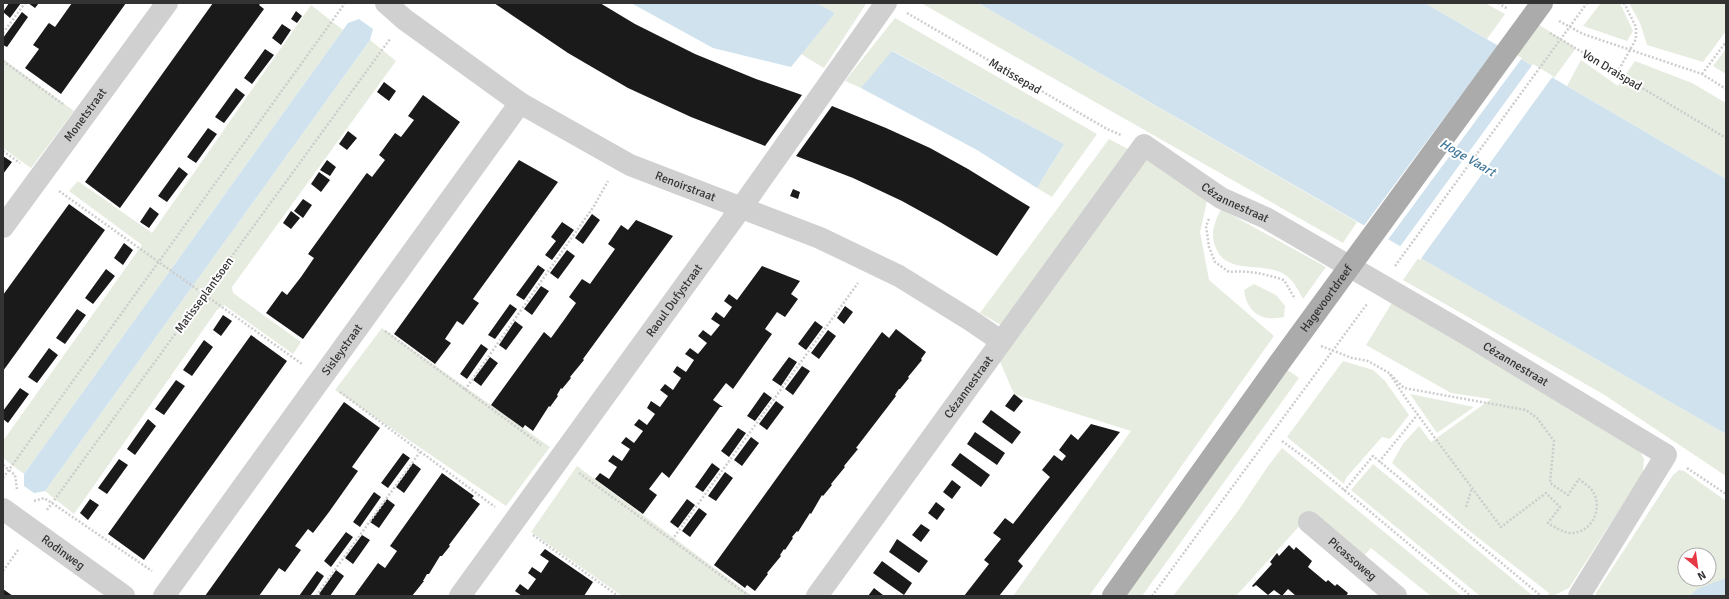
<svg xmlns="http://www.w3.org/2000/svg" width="1729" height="599" viewBox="0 0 1729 599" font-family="Signika,sans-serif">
  <rect width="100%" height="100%" fill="#fff"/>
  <path fill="#e6ecdf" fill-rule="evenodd" d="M817,3L866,4L824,68L801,54L835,13Z
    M921,3H978L1357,222L1343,243Z
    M1425,3H1485L1505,14L1487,39Z
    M1601,3H1620L1633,31L1627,41L1583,26Z
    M1629,3H1726V31L1703,62L1647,45L1640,23Z
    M311,5L343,30L24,474L3,458V441L142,245L69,191L78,181L152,233Z
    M1523,15L1576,48L1554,78L1499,47Z
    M895,18L1097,134L1052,197L1037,188L1064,144L893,51L861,88L845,81Z
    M370,40L396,61L232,287L233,293L301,342L293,354L224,305L217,310L74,514L45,491Z
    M1726,49V74L1713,66Z
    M3,59L74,111L31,168L3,148Z
    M1581,60L1618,86L1635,61L1692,83L1726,103V179L1567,86Z
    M1109,139L1132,151L1001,325L980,313Z
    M1143,157L1207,201L1200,232L1209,280L1274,336L1089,596H1013L1131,431L1014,394L998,357Z
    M1221,209L1326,267L1303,299C1297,288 1292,277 1280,272C1256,262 1226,275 1215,246C1210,233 1215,221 1221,209Z
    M1419,257L1726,434V476L1603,394L1403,280Z
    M1254,284L1276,295L1285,306L1284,317C1262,322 1247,313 1244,290Z
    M1392,303L1638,447L1644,459L1643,473L1569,588L1553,596H1547L1549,593L1467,529L1392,463L1403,444L1419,426L1431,442L1491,399L1451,393L1366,345Z
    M382,328L550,447L506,506L335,390Z
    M1343,361L1373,370L1385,381L1409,415L1390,439L1382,437L1346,478L1344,484L1287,437Z
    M1286,369L1299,378L1142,596H1120Z
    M1410,394L1474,407L1437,433Z
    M1282,448L1462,596H1431L1371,548L1363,557L1312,512L1236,596H1173L1238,511L1268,466Z
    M1373,464L1532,595L1480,596L1351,490Z
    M577,466L752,596H622L531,532Z
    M1679,470L1684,471L1726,501V596H1596V593L1673,475ZM1685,555H1709V579H1685Z"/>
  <path fill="#cfe2ee" d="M631,3H817L835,13L791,67L713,48Z
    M978,3H1425L1726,179V434Z
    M359,19L373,29L370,40L45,491L34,493L24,486V474L348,23Z
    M892,51L1064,144L1037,188L977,150L861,88Z
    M1726,578V596H1690L1697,589Z"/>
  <path fill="#fff" d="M1499,44L1522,58L1387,241L1363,227Z
    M1533,64L1553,76L1420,260L1399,248Z"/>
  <path fill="#1a1a1a" d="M9,3H21L10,18L3,12Z
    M28,3H39L35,8Z
    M72,3H126L61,94L25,68L39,49L33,45L48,24L49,23L55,27Z
    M213,3H261L259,5L264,9L120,208L85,182Z
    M494,3H600L635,24L695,54L756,79L802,95L765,146L691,117L628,88L568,53Z
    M296,11L302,16L297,23L291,19Z
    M22,12L28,17L7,47L3,45V38Z
    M282,24L291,30L281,45L272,38Z
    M265,49L274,55L252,84L244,78Z
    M384,82L396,91L389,101L377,92Z
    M236,88L245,95L224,123L215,117Z
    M423,95L460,122L303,339L266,313L282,291L287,295L301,277L314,258L308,254L366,174L367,173L372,177L385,160L379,155L395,133L401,137L414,120L408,116Z
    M832,106L886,128L930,148L968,169L1030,207L997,256L940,222L902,201L853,178L796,156Z
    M208,128L217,134L196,163L187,157Z
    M348,131L357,138L347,150L339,144Z
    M3,156L12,162L3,174Z
    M327,160L336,167L330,176L320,170Z
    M519,160L558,182L473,299L479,303L463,325L457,321L445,339L451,343L435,364L394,334Z
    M179,167L188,174L167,202L158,196Z
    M319,172L330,180L321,192L311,184Z
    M793,189L800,192L798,199L790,196Z
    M303,199L312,205L303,218L294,211Z
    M69,204L105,230L3,371V295Z
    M150,207L159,214L149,228L140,222Z
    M291,211L300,218L291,229L283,223Z
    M592,214L600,220L583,244L575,238Z
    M636,220L673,236L583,359L584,360L570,377L571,378L562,389L561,388L557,395L558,396L550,407L549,406L533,431L525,425L523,428L491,405L544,332L551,338L564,320L576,303L569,297L582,279L590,284L615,249L608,244L621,225L628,230Z
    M562,222L574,230L552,260L545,255L556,241L551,237Z
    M124,243L133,250L123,265L114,258Z
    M567,250L575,256L558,279L550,273Z
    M538,265L545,270L524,300L516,295Z
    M762,266L800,281L791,294L798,299L785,317L777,312L765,329L772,334L733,389L726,383L713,400L723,407H720L669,478L662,472L649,489L657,495L643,514L595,479L600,473L609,479L617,467L608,461L613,455L622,461L630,449L621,443L626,437L634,443L643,431L634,425L639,419L647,425L655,414L647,408L651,401L660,407L668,396L660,390L665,384L673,390L681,378L673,372L677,366L686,372L694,360L685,354L690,348L698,354L707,343L698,336L703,330L711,336L720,325L711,319L716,312L724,318L732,307L724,301L729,294L737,300Z
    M106,269L115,276L93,304L85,298Z
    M541,286L549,291L532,315L524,309Z
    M510,304L517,309L495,339L488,335Z
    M845,306L853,312L844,324L837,318Z
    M77,309L86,315L65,344L56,338Z
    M223,315L232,321L221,336L213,330Z
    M515,321L523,327L506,350L499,345Z
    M815,321L823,327L806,350L798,344Z
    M896,329L926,352L921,359L922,360L908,377L909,378L900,389H899L895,395L896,396L856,448L858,449L844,466L845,467L831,484L832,485L823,496L822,495L811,514L810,513L798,532L797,531L792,537L793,538L785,550L784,549L780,555L781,556L767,573L768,574L755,591L747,585L745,588L714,565L882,332L889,338Z
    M828,330L836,336L819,359L811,353Z
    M251,335L287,361L144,560L108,534Z
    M204,340L213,347L192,376L183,370Z
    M481,344L488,349L467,379L460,374Z
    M49,348L58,355L37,383L28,377Z
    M490,357L498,363L481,386L473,380Z
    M789,357L797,362L781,386L772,380Z
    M802,366L810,371L793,395L785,389Z
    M176,380L185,386L164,415L155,409Z
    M20,388L29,394L8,423L3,419V411Z
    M764,392L772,398L755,421L747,416Z
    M1014,394L1023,401L1014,412L1005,406Z
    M776,401L784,407L767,430L759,424Z
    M344,402L380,428L352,467L358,471L329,512L313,533L308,529L295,546L301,550L285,572L279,568L259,596H205Z
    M991,410L1021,432L1012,444L982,422Z
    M148,419L156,426L135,455L127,449Z
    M1091,424L1120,432L1018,561L1023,566L999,596H964L989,564L984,560L1001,539L993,533L1005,518L1013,524L1045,483L1050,477L1042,470L1054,455L1062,461L1066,456L1059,450L1071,434L1078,440Z
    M738,428L746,433L729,457L721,451Z
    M975,432L1005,453L997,465L967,444Z
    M751,437L759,443L742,466L734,460Z
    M403,453L410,458L388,488L381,483Z
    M960,453L990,475L981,487L951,465Z
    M119,459L128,465L107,494L98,488Z
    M413,463L421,469L404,493L396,487Z
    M712,463L720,469L703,492L695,487Z
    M725,472L733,478L716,501L708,496Z
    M442,473L474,496L472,498L480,504L449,545L450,546L442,556H440L429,574H427L423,581H424L412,596H354L378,563L385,568L397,551L390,546Z
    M952,480L961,487L952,499L943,492Z
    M374,492L381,497L360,527L353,522Z
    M90,499L99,505L88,520L80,513Z
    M387,499L395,505L379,528L370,522Z
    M687,499L695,505L678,528L670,522Z
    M936,502L945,509L937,520L928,513Z
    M699,508L707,514L690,537L682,531Z
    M921,524L930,530L921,542L912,535Z
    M346,532L353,537L331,567L324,561Z
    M362,535L370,540L353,564L345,558Z
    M897,539L928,561L919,573L889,552Z
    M1289,545L1294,550L1296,547L1312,561L1308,567L1326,582L1328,580L1335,586L1337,584L1348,593L1346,596H1296L1288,589L1282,596L1274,590L1268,595L1256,585L1253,587L1252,586L1272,564L1270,562L1277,553L1279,556Z
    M545,549L593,582L584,596H522L515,591L520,584L528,590L536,579L528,573L532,567L541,573L549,561L540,555Z
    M882,561L912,583L904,595L873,573Z
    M336,570L344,576L330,596H322L319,594Z
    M317,571L324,576L314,591L310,596H299Z
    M874,588L883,595L882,596H868Z
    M3,589L13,596H3Z"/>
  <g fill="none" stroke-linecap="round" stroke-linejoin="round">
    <path stroke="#cdcdcd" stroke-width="2.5" stroke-dasharray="2 2" stroke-linecap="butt" d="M1498,3L1508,9
      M907,13L1107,129L1121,135
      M1559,21L1583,34L1702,74L1726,89
      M3,33L25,3
      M1550,33L1726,138
      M3,61L63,104
      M1617,73L1636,39V27L1624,3
      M1702,74L1726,42
      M3,151L20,163
      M59,191L302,364
      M1209,219L1206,226L1209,247L1215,262L1229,272C1249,270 1265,274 1284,280L1295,299
      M1395,266L1587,3
      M385,331L541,445
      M1321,346L1352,358L1368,361L1389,373L1404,388L1526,410L1537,418L1554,441L1550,483L1568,495L1579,479C1582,482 1588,485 1591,489C1604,505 1594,531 1573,533C1565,534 1554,527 1548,523L1560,507L1546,493L1501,527L1409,403L1389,373
      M465,390L594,206L608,181
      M340,392L495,507
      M1282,441L1312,463L1471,596
      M1379,462L1418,414
      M3,465L15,475L17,489
      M1687,468L1726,494
      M579,473L749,596
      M3,478L345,3
      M1344,491L1373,456L1540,595L1539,596
      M34,501L44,498L52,503L152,571
      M1466,507L1472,488
      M47,510L390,39
      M533,535L618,596
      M672,540L858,283
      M3,571L18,550
      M316,596L420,452
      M1152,596L1367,304"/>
    <g stroke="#d0d0d0" stroke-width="22">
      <path id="s1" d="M386,3L404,19L520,103L630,165L820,238L899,276L970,320L1001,341"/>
      <path id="s2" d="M3,227L167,3"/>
      <path id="s3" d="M3,509L124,596"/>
      <path id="s4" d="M1309,522L1396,596"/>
      <path id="s5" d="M164,596L520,103"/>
      <path id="s6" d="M460,596L741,208L886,3"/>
      <path id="s7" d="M817,596L1144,145L1221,198L1266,218L1466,334L1666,455L1579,596"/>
    </g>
    <path stroke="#ababab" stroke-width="22" id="s8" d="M1113,596L1280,362L1542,3"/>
  </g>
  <g text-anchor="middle" stroke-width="4" stroke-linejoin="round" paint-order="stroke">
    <g font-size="12" fill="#333" stroke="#fff">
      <text transform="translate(1612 70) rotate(31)" y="4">Von Draispad</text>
      <text transform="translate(1015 76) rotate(30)" y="4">Matissepad</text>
      <text dy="4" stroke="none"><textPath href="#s2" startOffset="139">Monetstraat</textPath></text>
      <text dy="4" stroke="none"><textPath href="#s1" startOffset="353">Renoirstraat</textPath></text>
      <text dy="4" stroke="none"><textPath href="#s7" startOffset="665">Cézannestraat</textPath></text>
      <text transform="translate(204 295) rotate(-54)" y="4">Matisseplantsoen</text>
      <text dy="4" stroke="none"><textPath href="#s8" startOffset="366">Hagevoortdreef</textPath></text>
      <text dy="4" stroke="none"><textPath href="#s6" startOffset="365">Raoul Dufystraat</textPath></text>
      <text dy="4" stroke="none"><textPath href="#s5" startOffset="304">Sisleystraat</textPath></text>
      <text dy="4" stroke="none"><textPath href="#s7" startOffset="989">Cézannestraat</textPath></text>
      <text dy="4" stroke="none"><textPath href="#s7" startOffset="258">Cézannestraat</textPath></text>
      <text dy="4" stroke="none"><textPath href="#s3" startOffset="74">Rodinweg</textPath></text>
      <text dy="4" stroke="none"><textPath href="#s4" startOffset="57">Picassoweg</textPath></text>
    </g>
    <g font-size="13" font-style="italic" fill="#3f7597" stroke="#fff">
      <text transform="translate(1468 157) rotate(30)" y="5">Hoge Vaart</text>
    </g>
  </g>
  <rect width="1729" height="599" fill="none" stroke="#333333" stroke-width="8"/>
  <g transform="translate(1697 567) rotate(151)"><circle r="19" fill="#ffffff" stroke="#adadad"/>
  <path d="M0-3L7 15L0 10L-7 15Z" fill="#e63946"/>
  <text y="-6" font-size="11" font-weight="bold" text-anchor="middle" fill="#333333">N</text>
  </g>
</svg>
